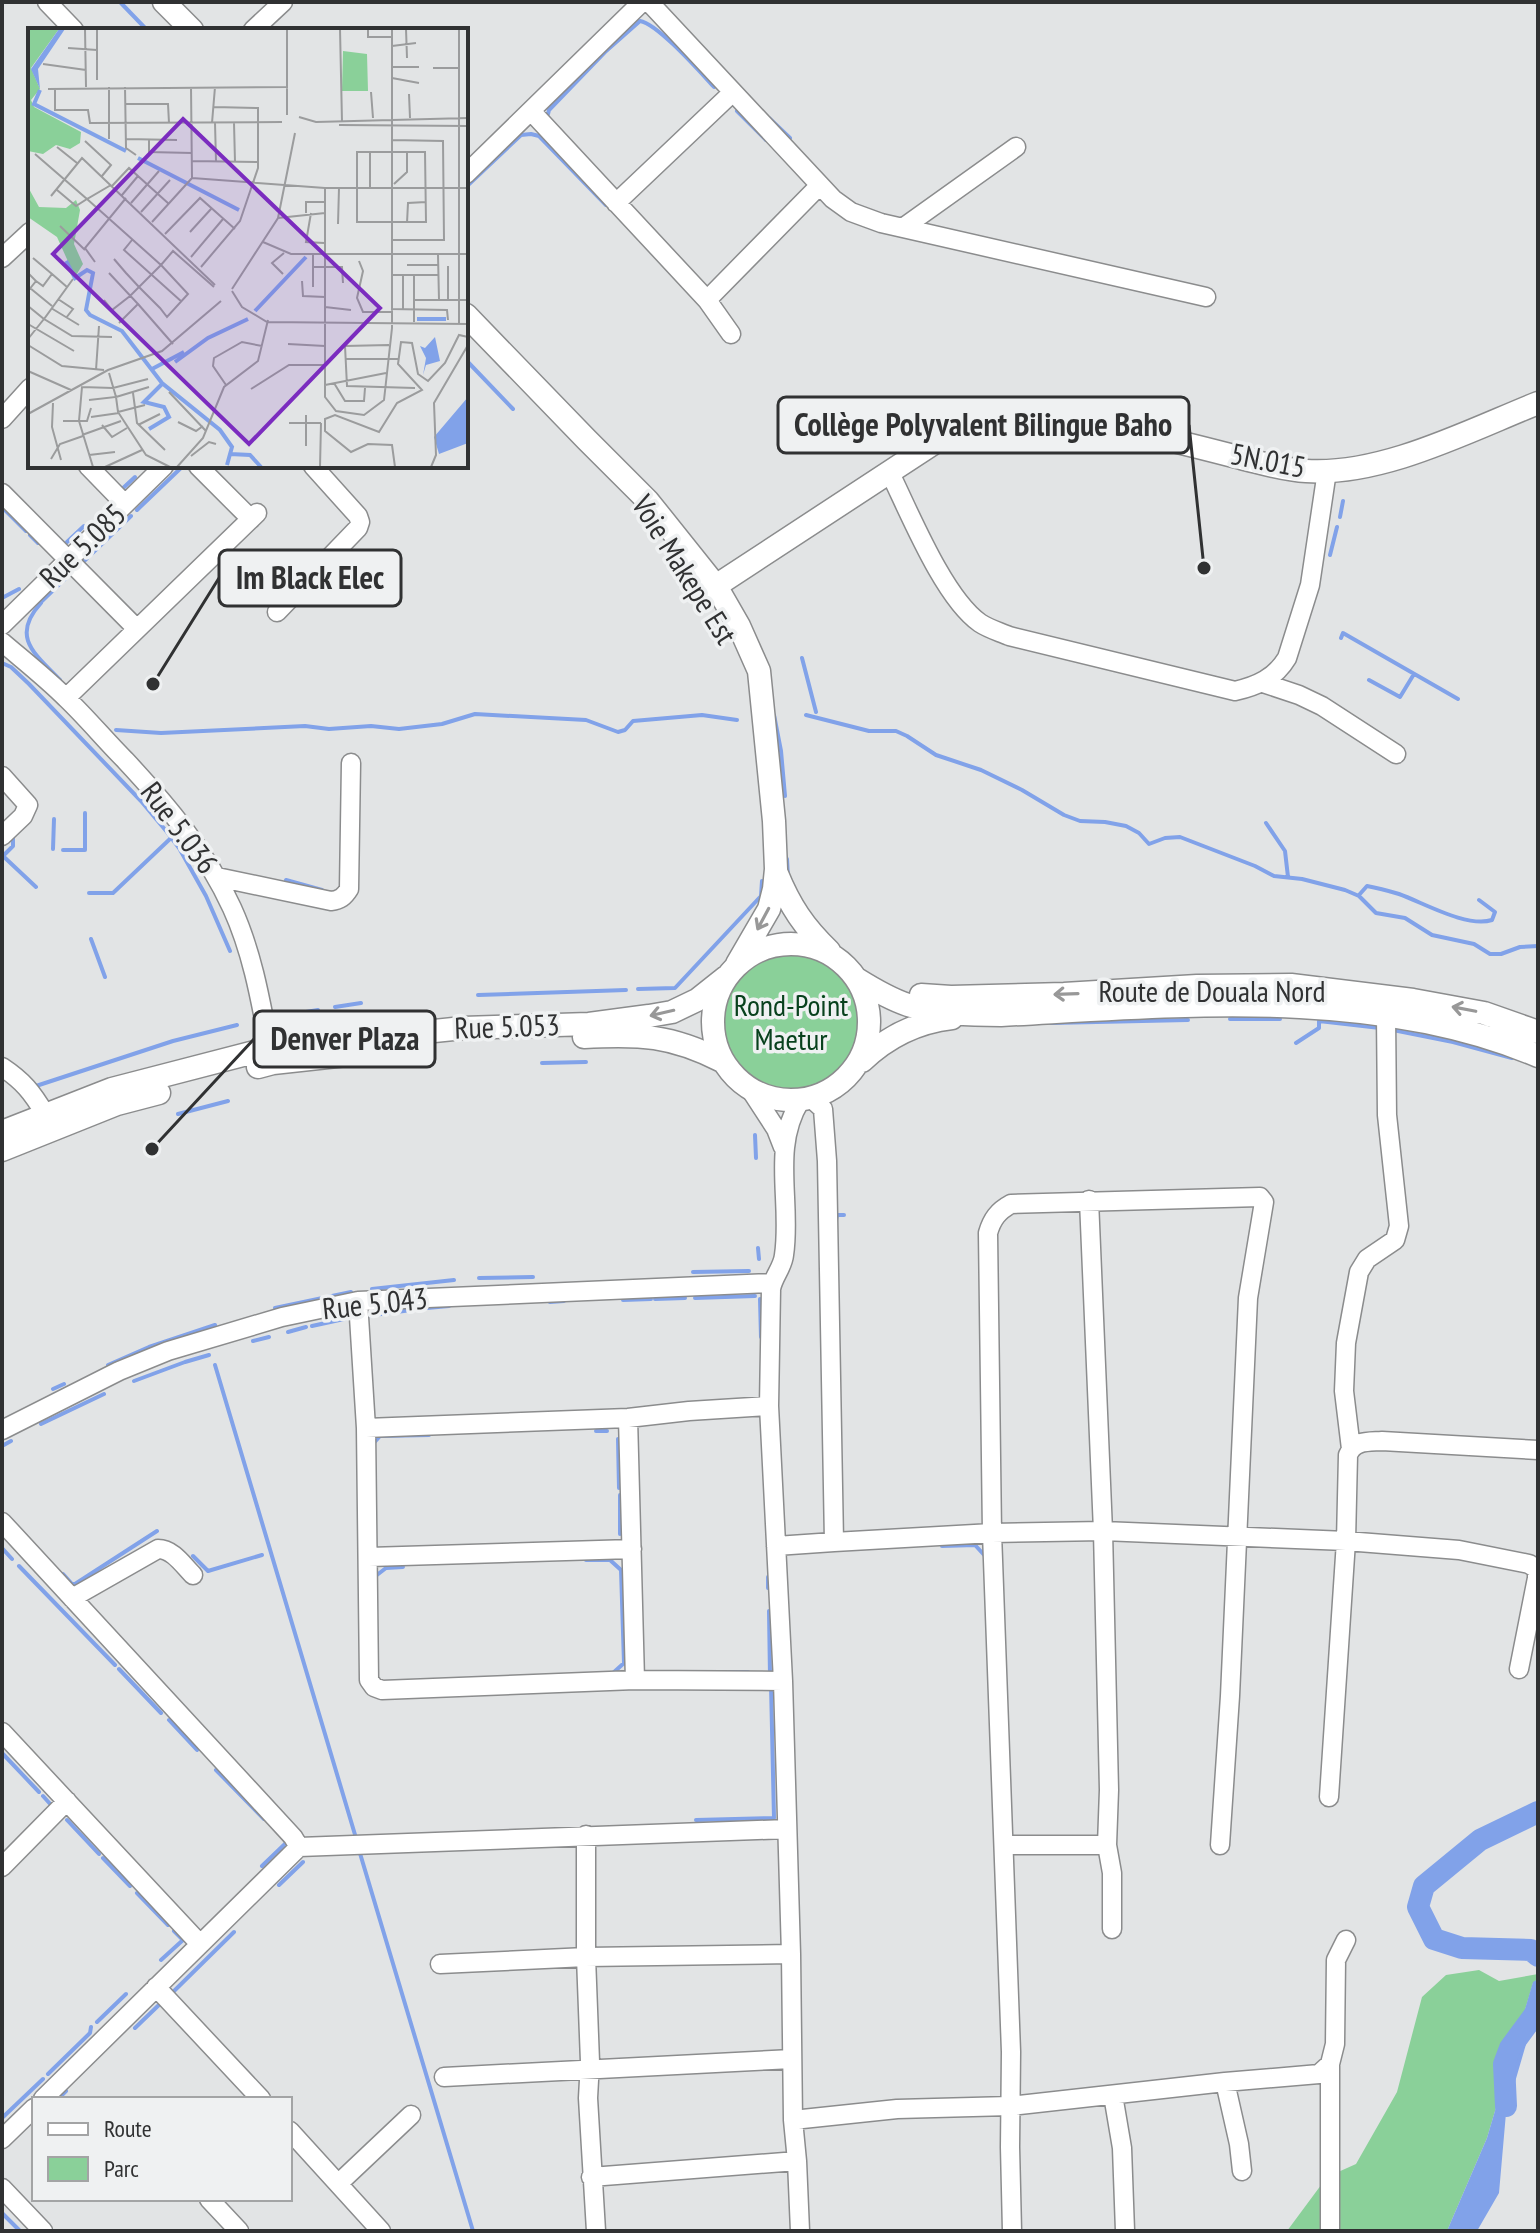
<svg xmlns="http://www.w3.org/2000/svg" width="1540" height="2233" viewBox="0 0 1540 2233" font-family="'PT Sans Narrow',sans-serif">
  <rect width="100%" height="100%" fill="#e2e4e5"/>
  <path fill="#8ad099" d="M722 1023a69 69 0 1 1 138 0a69 69 0 1 1-138 0Z
    M1479,1970L1499,1981L1538,1974V1979L1533,1983L1487,2138L1447,2231H1287L1327,2177L1356,2164L1397,2092L1422,1997L1446,1975Z"/>
  <path fill="#81a2e9" d="M1538,1979V2003L1506,2113L1499,2193L1477,2231H1447L1487,2138L1533,1982Z"/>
  <g fill="none" stroke-linecap="round" stroke-linejoin="round">
    <path stroke="#81a2e9" stroke-width="4" d="M120,2L147,30
      M737,111L766,140
      M548,114L549,110L605,52L640,21C658,24 700,72 714,87
      M769,118L790,138
      M466,187L521,135L531,134L539,136L606,205
      M466,360L513,409
      M121,490L135,477
      M2,507L26,531
      M137,510L183,466
      M1340,517L1343,501
      M30,535L38,543
      M67,542L84,526
      M1330,555L1337,527
      M81,564L131,516
      M2,598L19,589
      M42,601L72,572
      M41,603C10,637 35,654 60,680
      M1341,638L1343,633L1458,699
      M802,658L816,712
      M2,663L11,667L29,684L141,801L167,832L179,848L206,896L230,951
      M1369,680L1400,697L1414,674
      M774,715L781,751L785,796
      M806,715L869,731H896L907,736L936,755L981,770L1022,790L1064,815L1080,821L1105,822L1126,826L1139,833L1149,844L1165,838L1180,837L1255,866L1274,876L1302,879L1345,890L1359,896L1376,913L1405,918L1432,935L1474,944L1490,954H1501L1520,947L1538,946
      M116,730L161,733L305,726L329,729L371,726L399,729L442,724L475,714L586,720L618,732L625,730L633,721L702,715L737,720
      M1266,823L1285,851L1288,877
      M13,835V846L3,856L36,887
      M53,849L54,819
      M63,850H85V813
      M787,859L788,877
      M286,880L322,890
      M89,893H113L171,838
      M1359,895L1367,886C1378,888 1389,891 1399,894C1424,903 1467,928 1492,920L1495,912L1479,900
      M91,939L105,977
      M638,989L675,988L761,896L762,881
      M478,995L626,990
      M335,1007L361,1003
      M276,1017L318,1010
      M1230,1019H1280
      M1051,1023L1188,1020
      M1393,1030L1453,1042L1512,1058
      M1296,1043L1319,1028V1021L1380,1028
      M542,1063L586,1062
      M36,1086L173,1041L237,1025
      M178,1114L228,1101
      M755,1135L756,1158
      M836,1220L837,1215H844
      M758,1248L759,1259
      M693,1272L749,1271
      M479,1278L533,1277
      M372,1289L454,1280
      M695,1298L755,1296
      M655,1299L685,1298
      M760,1299L761,1337
      M623,1300L651,1299
      M550,1302L564,1301
      M275,1308L351,1292
      M427,1308L449,1306
      M366,1316L419,1309
      M312,1326L344,1319
      M288,1332L306,1327
      M253,1341L269,1337
      M108,1365L149,1347L215,1325
      M215,1365L356,1838
      M134,1381L185,1362L209,1355
      M53,1389L64,1384
      M41,1424L104,1394
      M596,1431H607
      M618,1439L619,1488
      M372,1445L380,1436L429,1435
      M2,1446L11,1441
      M620,1495V1534
      M942,1546L975,1545L986,1557
      M2,1548L12,1559
      M193,1556L208,1571L262,1555
      M586,1560H610L621,1570L624,1663L613,1673
      M19,1566L115,1665
      M63,1574L72,1584H75L157,1531
      M768,1577V1588
      M373,1578L386,1568L403,1567
      M769,1611L770,1676
      M119,1669L161,1713
      M729,1672H748
      M169,1720L197,1750
      M3,1754L39,1792
      M216,1770L264,1819
      M43,1796L52,1806
      M67,1820L99,1854
      M696,1820L774,1818L771,1685
      M359,1850L473,2231
      M103,1858L130,1886
      M262,1866L287,1842L285,1841
      M279,1885L303,1862
      M137,1893L168,1925
      M161,1960L183,1940L174,1931
      M172,1993L234,1932
      M97,2022L126,1994
      M135,2028L162,2002
      M48,2074L90,2033L91,2027
      M58,2099L66,2091
      M2,2118L43,2079
      M2,2213L20,2231"/>
    <path stroke="#81a2e9" stroke-width="22" d="M1538,1812L1480,1840L1424,1886L1418,1907L1434,1939L1462,1948L1531,1950L1538,1956
      M1506,2106L1504,2064L1510,2048L1538,2010"/>
    <defs>
      <path id="minor" d="M47,2L74,30
        M649,2L833,199L851,212L881,223L1206,297
        M253,30L283,2
        M531,111L707,300L731,334
        M466,174L642,2
        M616,203L733,92
        M904,227L1016,147
        M2,258L30,232
        M707,300L820,185
        M2,419L30,388
        M88,466L125,504
        M198,466L251,519
        M890,473C910,514 944,598 980,623C989,629 1000,632 1009,636L1235,691C1257,686 1275,678 1287,658L1310,585L1327,471
        M2,493L137,629
        M277,612L358,528L360,522L358,516L313,466
        M2,625L164,466
        M2,642C23,660 46,678 66,698C87,718 105,740 125,760C167,805 206,851 232,908C254,956 262,1009 272,1061
        M1263,683L1299,695L1322,706L1396,754
        M66,698L257,513
        M2,776L28,805L23,816L2,836
        M217,877L331,901C340,900 344,897 349,889L351,763
        M2,1067C23,1081 32,1092 45,1114
        M750,1089L776,1129L783,1147
        M812,1099L823,1109L827,1161L834,1542L992,1533L1011,2052L1010,2147L1012,2231
        M800,1101C771,1148 792,1203 784,1255C783,1267 773,1277 771,1289L769,1406L783,1681L791,1954L793,2120L797,2161L800,2231
        M358,1301L366,1428L369,1680L374,1687L382,1690L635,1680L783,1681
        M628,1418L635,1680
        M366,1428L628,1418L689,1411L769,1406
        M2,1430L119,1371L168,1351L282,1317L358,1301L772,1283
        M1351,1449L1344,1391L1346,1343L1359,1272L1367,1259L1395,1240L1399,1226L1387,1115L1386,1016
        M2,1522L293,1837L299,1847
        M776,1546L834,1542
        M369,1557L632,1549
        M72,1598L158,1549C173,1549 183,1565 193,1575
        M2,1732L200,1944
        M1329,1797L1346,1541L1348,1455C1354,1440 1368,1442 1382,1441L1538,1450
        M586,1835V1957L590,2062L588,2098L596,2231
        M1004,1845H1107L1109,1790L1103,1531L1089,1200
        M1107,1845L1112,1873V1929
        M1220,1845L1230,1696L1248,1298L1264,1202L1260,1197L1011,1204C998,1211 992,1219 988,1233L992,1533L1103,1531L1346,1541L1459,1550L1529,1564L1537,1569V1578L1519,1669
        M2,1867L67,1801
        M440,1964L586,1957L791,1954
        M156,1987L261,2099
        M1330,2064V2231
        M444,2077L792,2059
        M1225,2082L1239,2144L1242,2171
        M1113,2095L1122,2148L1125,2231
        M43,2099L299,1847L787,1829
        M793,2120L897,2109L1010,2106L1225,2082L1319,2074L1330,2064L1335,2044L1336,1960L1346,1940
        M290,2131L381,2231
        M2,2139L34,2108
        M591,2177L797,2161
        M339,2183L411,2115
        M2,2188L43,2231
        M209,2199L239,2231"/>
      <path id="major" d="M164,2L192,30
        M466,315L587,440L648,501L716,586L739,626L759,671L774,821L776,869L774,889L769,909L737,964
        M705,593L940,439C1013,401 1052,410 1128,430C1166,439 1203,448 1241,458C1262,463 1284,470 1306,471C1382,476 1468,431 1538,403
        M777,874C790,906 804,927 829,951
        M713 1022a78 78 0 1 1 156 0a78 78 0 1 1-156 0Z
        M857,979C873,989 890,999 908,1005C937,1014 970,1015 1001,1015C1174,1006 1375,986 1538,1056
        M921,995L951,997L1064,994L1197,986L1291,985L1413,1000L1484,1013L1538,1032
        M584,1037C640,1034 671,1035 722,1061
        M862,1061C887,1037 917,1022 952,1018
        M258,1067L273,1063L410,1048
        M2,1132L112,1089L270,1048L463,1028L589,1024L649,1016L672,1012L697,1000L726,977
        M2,1150L117,1104L159,1093"/>
    </defs>
    <use href="#minor" stroke="#8b8c8d" stroke-width="21"/>
    <use href="#major" stroke="#8b8c8d" stroke-width="25"/>
    <use href="#minor" stroke="#fff" stroke-width="18"/>
    <use href="#major" stroke="#fff" stroke-width="22"/>
  </g>
  <defs><path id="oneway-shaft" d="M-6 0H5M1.5-3L5.5 0L1.5 3" fill="none" stroke-width="1.6" stroke-linecap="round" stroke-linejoin="round" transform="scale(2)"/></defs>
  <g stroke="#989898">
    <use href="#oneway-shaft" transform="translate(763 919) rotate(118)"/>
    <use href="#oneway-shaft" transform="translate(1066 994) rotate(178)"/>
    <use href="#oneway-shaft" transform="translate(1464 1009) rotate(-169)"/>
    <use href="#oneway-shaft" transform="translate(662 1013) rotate(167)"/>
  </g>
  <g text-anchor="middle" stroke-width="7" stroke-linejoin="round" paint-order="stroke">
    <g font-size="30" fill="#303132" stroke="#eff1f2">
      <text transform="translate(1268 461) rotate(11)" y="10">5N.015</text>
      <text transform="translate(83 546) rotate(-44)" y="10">Rue 5.085</text>
      <text transform="translate(684 570) rotate(58)" y="10">Voie Makepe Est</text>
      <text transform="translate(179 828) rotate(53)" y="10">Rue 5.036</text>
      <text x="1212" y="1002">Route de Douala Nord</text>
      <text transform="translate(507 1027) rotate(-2)" y="10">Rue 5.053</text>
      <text transform="translate(375 1304) rotate(-6)" y="10">Rue 5.043</text>
    </g>
    <g font-size="30" fill="#08411d" stroke="#eff1f2">
      <text x="791" y="1016">Rond-Point<tspan x="791" dy="34">Maetur</tspan></text>
    </g>
  </g>
  <g transform="translate(28 28)">
    <rect width="440" height="440" fill="#e2e4e5"/>
    <path d="M0,1H31L3,40L12,61L3,72L6,79L53,104L52,115L42,121L28,117L15,126L0,123ZM315,23L339,26L340,63H314ZM0,159L11,179L38,180L48,172L52,182L46,216L55,236L47,249L29,209L0,189Z" fill="#8ad099"/>
    <path d="M31,1H37L10,41L12,61L3,41ZM407,309L412,333L398,337L395,347L398,330L392,318L397,320ZM440,369V415L411,426L406,409Z" fill="#81a2e9"/>
    <path fill="none" stroke="#81a2e9" stroke-width="4" d="M12,62L6,76L98,123M110,130L211,182M38,233L47,250L59,242L65,245L58,282L62,287L94,303L134,355L192,402L204,419L199,437M227,283L278,229M389,291H418M147,334L180,310L220,291M124,341L156,324M121,401L141,389L136,379L116,374L134,356M202,426L222,427L233,439"/>
    <path fill="none" stroke="#9b9c9d" stroke-width="2" d="M57,1L58,59M69,1V52M312,1L314,94M340,1V9H364M378,1L379,30M431,1V295M364,18L388,15M40,20L69,22M15,36L58,42M364,39H391M405,40H431M364,50L391,55M97,59L98,120L108,127M20,61L260,59M27,61V82H60L62,95L254,94M343,64L345,90M381,66L382,90M98,76H140L141,95M259,87V1M271,89L288,94L440,90M184,95L187,59M187,95L188,133M206,95L207,134M311,97L440,98M81,111V59M98,111L149,112M121,112V124L164,125M57,113L83,137L74,148M29,119L49,135M329,124H397L398,194H329ZM7,126L59,171L83,157M164,133L230,134M164,150L297,160H440M366,156L379,144V124M84,158L101,140L141,176M297,160V369L308,383L336,387L356,372L364,300V1M342,160V124M29,162L48,178L59,171L133,237L145,223L186,259M94,167L110,148M23,168L54,130L187,257M103,175L131,143M113,184L142,152M278,185V174H297M283,185L278,214L296,215M250,190L297,185M124,194L164,150L163,59M379,195L380,175L398,174M310,196L311,160M32,198L57,222M162,204L183,181M137,206L172,170L207,201M104,212L96,222L154,274M364,212H416L415,113L364,112M235,214L263,226H440M285,227V259M410,227L411,272M163,229L195,191M5,230L24,246M331,233L335,243L329,270L335,284H363M67,234L57,220L98,170M379,237H411M420,238V272M173,239L212,193L230,140V80L186,79M285,239H314L315,255M0,245L8,253L0,263M81,245L110,276L91,295M255,246L244,235L256,225M364,247H411M375,247V281M8,253L15,258L24,246L39,259M274,253L275,268L297,269M2,260L24,278M204,261L250,190L267,105M204,263L214,279L239,294L440,296M30,271L45,281L38,290M76,272L84,282L102,268L133,237L160,266L139,289L132,280L111,259L98,245L86,231M386,272H440M110,276L145,316M0,278L16,291L45,251M297,279L323,282M23,280L51,297M363,281L419,282L420,292M386,294V247M0,296L46,323M0,311L16,291L44,308L84,309M260,316L297,318M0,317L34,338L76,342M361,317L317,318L319,358L387,360M317,331H370M68,342L71,298M0,343L43,362M306,355L317,373H336L337,360M198,357L185,338L186,330L214,314L234,318M297,357L358,345M121,359L88,369L90,384L118,427L142,439M223,361L261,337H297M141,364L178,403M105,365L109,395L137,422M61,372L88,369L81,345M25,375L24,399L33,432M90,384L117,377M0,386L80,342L134,323L193,273M278,387V418M63,389L91,385M35,393H59L63,380M150,394L168,403L175,398M261,395H293M74,397L84,409L99,400M110,397L132,386M54,407L93,393M61,427L87,424M163,428L181,414L188,416M23,431L32,416L55,408M65,439L51,393L54,359L85,360L120,351M77,439L114,422M149,439L175,410L196,359L230,333L240,292M292,439L293,395M367,439L364,417L340,416L323,424L297,403V391L307,387L351,404L369,375L394,362L370,336L373,314L384,315L390,346L400,353L417,335L431,307L440,309M403,439L408,427L406,375L440,317"/>
    <path fill="#7b2cbf" fill-opacity="0.15" stroke="#7b2cbf" stroke-width="4" d="M155,91L352,280L221,416L25,226Z"/>
    <rect width="440" height="440" fill="none" stroke="#303132" stroke-width="4"/>
  </g>
  <path fill="none" stroke="#303132" stroke-width="3" d="M1204 568L1189 425M153 684L219 578M152 1149L254 1039"/>
  <g fill="#303132" stroke="#eff1f2" stroke-width="3">
    <circle cx="1204" cy="568" r="8"/>
    <circle cx="153" cy="684" r="8"/>
    <circle cx="152" cy="1149" r="8"/>
  </g>
  <g fill="#eff1f2" stroke="#303132" stroke-width="3">
    <rect x="778" y="397" width="411" height="56" rx="8"/>
    <rect x="219" y="550" width="182" height="56" rx="8"/>
    <rect x="254" y="1011" width="181" height="56" rx="8"/>
  </g>
  <g font-size="32" text-anchor="middle" font-weight="bold" fill="#303132">
    <text x="983" y="436">Collège Polyvalent Bilingue Baho</text>
    <text x="310" y="589">Im Black Elec</text>
    <text x="345" y="1050">Denver Plaza</text>
  </g>
  <rect width="1540" height="2233" fill="none" stroke="#303132" stroke-width="8"/>
  <rect x="32" y="2097" width="260" height="104" fill="#eff1f2" stroke="#a3a4a5" stroke-width="2"/>
  <rect x="48" y="2123" width="40" height="12" fill="#ffffff" stroke="#a3a4a5" stroke-width="2"/>
  <text x="104" y="2137" font-size="24" fill="#303132">Route</text>
  <rect x="48" y="2157" width="40" height="24" fill="#8ad099" stroke="#a3a4a5" stroke-width="2"/>
  <text x="104" y="2177" font-size="24" fill="#303132">Parc</text>
</svg>
